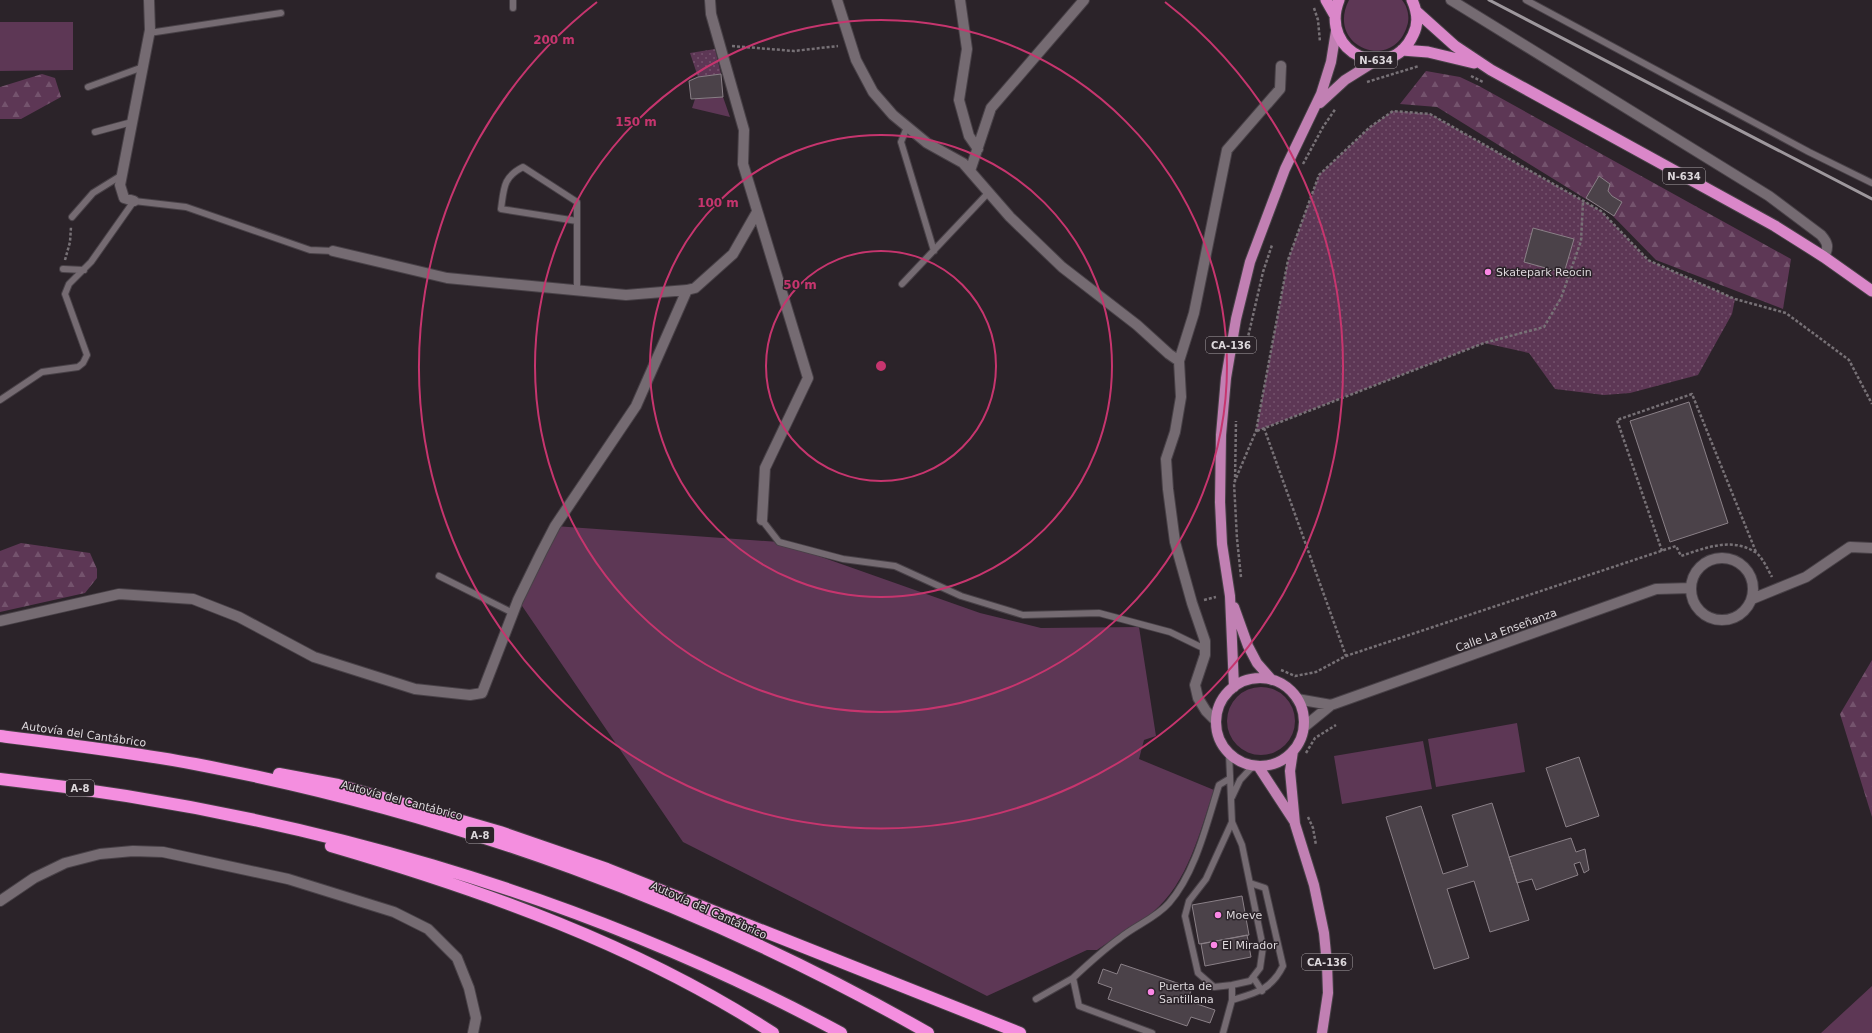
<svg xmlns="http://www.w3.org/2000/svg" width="1872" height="1033" viewBox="0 0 1872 1033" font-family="'DejaVu Sans',sans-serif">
  <defs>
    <pattern id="forest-firs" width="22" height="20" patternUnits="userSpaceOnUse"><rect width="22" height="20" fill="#5d3755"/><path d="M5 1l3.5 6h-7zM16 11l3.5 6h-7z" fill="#74536d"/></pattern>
    <pattern id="park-dots" width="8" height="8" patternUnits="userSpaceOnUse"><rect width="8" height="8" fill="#5d3755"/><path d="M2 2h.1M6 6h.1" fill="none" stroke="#74536d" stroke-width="1.8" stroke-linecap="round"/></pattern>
  </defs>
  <rect width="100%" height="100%" fill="#2b2329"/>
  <path fill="#5d3755" d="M1349,0H1402C1408,7 1410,18 1407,26C1393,73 1325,47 1349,0Z
    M0,22H73V70L0,71Z
    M723,97L730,117L692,108L695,99Z
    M555,526L779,542L980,613L1041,628L1139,627L1156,736L1144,740L1139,759L1214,790C1200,831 1188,883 1153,912C1137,927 1115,937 1097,950H1087L987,996L683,842L518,600Z
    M1227 721a34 34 0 1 1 68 0a34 34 0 1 1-68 0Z
    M1517,723L1525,772L1436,787L1428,739Z
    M1423,741L1432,789L1342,804L1334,756Z
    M1872,986V1033H1821Z"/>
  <path fill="url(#forest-firs)" d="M1426,71L1460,77L1479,86L1791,259L1783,309L1656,260L1609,212L1586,199L1437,107L1400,104Z
    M42,74L55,78L61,97L21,119H0V87Z
    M21,543L90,553L97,569V578L85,593L0,612V551Z
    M1872,660V817L1840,714Z"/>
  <path fill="url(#park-dots)" d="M715,49L721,74L698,77L690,53Z
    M1393,111L1430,114L1601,211L1648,260L1735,299L1732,314L1698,375L1630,393L1604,395L1555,389L1529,353L1484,343L1256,431L1288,260L1319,175L1370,127Z"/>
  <path fill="#4b4249" stroke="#8a8087" d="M721,74L723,97L691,99L689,81L698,77Z
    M1599,176L1610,184L1608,191L1612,196L1622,202L1614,216L1586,198Z
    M1533,228L1574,239L1564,273L1524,262Z
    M1689,402L1728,523L1670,542L1630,421Z
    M1579,757L1599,816L1566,827L1546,768Z
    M1492,803L1529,920L1490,932L1474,881L1447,889L1469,958L1434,969L1386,817L1421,806L1443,874L1468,866L1452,815Z
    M1571,838L1576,852L1585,849L1589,870L1584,873L1580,862L1574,864L1578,875L1536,890L1532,879L1517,883L1509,857Z
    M1242,896L1249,935L1199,944L1192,905Z
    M1247,935L1251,957L1205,966L1201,944Z
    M1121,964L1192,988L1189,996L1193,997L1191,1002L1215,1010L1210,1023L1191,1017L1187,1026L1108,999L1112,988L1098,983L1103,969L1117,974Z"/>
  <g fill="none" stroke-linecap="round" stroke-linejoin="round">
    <defs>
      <path id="service" d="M1526,0L1809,152L1872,183
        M513,8V0
        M149,33L281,13
        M88,87L143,67
        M907,127L901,142L934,251
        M95,132L132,122
        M72,217L93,193L122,175
        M577,221L501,209C504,188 503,177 523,167L577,202V290
        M63,269L84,270
        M902,284L989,192
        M0,400L42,372L78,367L83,363L87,355L65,294L69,284L91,262L134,201L186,207L310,250L333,251
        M762,520L779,542L843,559L895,566L961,596L1023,615L1099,613L1170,632L1205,649
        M439,576L513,613
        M1229,753L1232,822L1242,845L1263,947L1260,968L1250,981L1232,985L1214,987L1198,973L1185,916L1189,901L1206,879L1232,822
        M1232,797L1240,780L1254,765
        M1253,977L1262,991
        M1036,999L1073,978
        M1232,1000C1256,993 1271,990 1283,966L1265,888L1250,883
        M1152,1033L1079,1006L1073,978C1088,964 1103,950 1120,938C1136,925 1156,918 1169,903C1196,872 1207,822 1219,785L1229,779
        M1223,1033L1232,1000V985"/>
      <path id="minor" d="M710,0L711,14L744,130L743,164L808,378L765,468L762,520
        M837,0L856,60L873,92L893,115L927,143L963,163L1010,217L1062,267L1137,325L1169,354L1179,361L1181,397L1175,432L1166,459L1168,489L1175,542L1192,603L1205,641V655L1195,685L1198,698L1206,711L1216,721
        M960,0L967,49L959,100L969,136L978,149
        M1451,0L1769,196L1821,235C1828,243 1829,247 1824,257
        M970,171L991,108L1084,0
        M134,201L124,198L120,185L150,30L149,0
        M333,251L447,278L626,295L687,290L695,288L733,254L757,212
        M1179,361L1194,313L1227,150L1280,89L1281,66
        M1691 589a31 31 0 1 1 62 0a31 31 0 1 1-62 0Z
        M1752,599L1806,577L1850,547L1872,548
        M0,621L119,594L193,599L239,617L314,657L415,689L470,695L482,693L518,600L541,553L555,526L636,406L687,290
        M1297,699L1331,705
        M1304,727L1331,705L1656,589L1691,588
        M0,901L34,878L65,863L100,854L133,851L163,852L288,879L394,912L428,929L457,958L469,988L476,1018L473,1033"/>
      <path id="primary" d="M1320,103L1345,80L1377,60
        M1234,607L1248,646L1257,663L1272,680
        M1216 722a44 44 0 1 1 88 0a44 44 0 1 1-88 0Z
        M1234,687L1230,596L1222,544L1220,502L1221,435L1226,378L1236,319L1250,262L1285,169L1321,94L1331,62L1336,31
        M1293,751L1290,771L1295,824L1314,885L1324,933L1327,964L1328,993L1322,1033
        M1258,766L1294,821"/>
      <path id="trunk" d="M1326,0L1334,14
        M1339,0C1318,53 1390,85 1413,35C1419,24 1417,11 1412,0
        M1416,11L1455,46L1491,70L1775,226L1824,257L1872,291
        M1402,50L1428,52L1474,63"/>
      <path id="motorway" d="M0,736C65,744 131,752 195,764C452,813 701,903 928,1033
        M279,774L338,785L500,832L607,869L1020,1033
        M0,779C293,811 581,893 841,1033
        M331,846C485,891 637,945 773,1033"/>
    </defs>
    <use href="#service" stroke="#484147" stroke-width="8"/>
    <use href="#minor" stroke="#484147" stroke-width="12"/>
    <use href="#primary" stroke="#484147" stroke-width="12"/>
    <use href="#trunk" stroke="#484147" stroke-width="13"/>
    <use href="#motorway" stroke="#484147" stroke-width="14"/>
    <path stroke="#777176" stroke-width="2.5" stroke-dasharray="3 2" stroke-linecap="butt" d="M1314,8L1318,20L1320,42
      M732,46L794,51L838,46
      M1471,76L1483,82
      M1367,82L1419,66
      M1303,164L1323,127L1336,108
      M65,260L70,242L71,227
      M1245,350L1263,272L1272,245
      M1264,428L1346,656
      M1257,431L1484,343L1544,327L1561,298L1581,241L1583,202
      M1235,482L1236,421
      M1662,551L1617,420L1692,394L1756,552
      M1241,577L1237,539L1234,483L1256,431L1288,260L1319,175L1370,127L1393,111L1430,114L1601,211L1648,260L1735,299L1786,313L1849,360L1872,404
      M1204,600L1216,597
      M1281,670L1295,676L1316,672L1346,656L1676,546L1681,556C1705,548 1731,537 1755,552C1762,556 1768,570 1772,577
      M1306,753L1315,738L1336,725
      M1308,817L1313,828L1316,845"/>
    <use href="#service" stroke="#756b72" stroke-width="6"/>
    <use href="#minor" stroke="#756b72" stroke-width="10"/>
    <use href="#primary" stroke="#c180b3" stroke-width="10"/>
    <use href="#trunk" stroke="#da87c9" stroke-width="11"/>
    <use href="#motorway" stroke="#f48edf" stroke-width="12"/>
    <path stroke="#9e989d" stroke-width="3" d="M1489,0L1872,199"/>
  </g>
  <g fill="none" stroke="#c6356e" stroke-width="2">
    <circle cx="881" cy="366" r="115"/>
    <circle cx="881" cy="366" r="231"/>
    <circle cx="881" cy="366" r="346"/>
    <path d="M1165 2A462 462 0 1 1 597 2"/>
  </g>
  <g fill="#fb87e5" stroke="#2b2329" stroke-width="1.5">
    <circle cx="1488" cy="272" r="4"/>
    <circle cx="1218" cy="915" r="4"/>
    <circle cx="1214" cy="945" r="4"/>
    <circle cx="1151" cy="992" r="4"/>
  </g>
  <g text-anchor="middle" stroke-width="3" stroke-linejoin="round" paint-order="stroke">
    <g fill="#2b2329" stroke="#a8a2a6" stroke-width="1">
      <rect x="1355" y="52" width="42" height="16" rx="3"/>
      <rect x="1663" y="168" width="42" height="16" rx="3"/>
      <rect x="1206" y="337" width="50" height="16" rx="3"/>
      <rect x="66" y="780" width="28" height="16" rx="3"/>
      <rect x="466" y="827" width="28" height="16" rx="3"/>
      <rect x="1302" y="954" width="50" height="16" rx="3"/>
    </g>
    <g font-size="10" font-weight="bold" fill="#ddd8dc">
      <text x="1376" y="64">N-634</text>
      <text x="1684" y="180">N-634</text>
      <text x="1231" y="349">CA-136</text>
      <text x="80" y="792">A-8</text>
      <text x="480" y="839">A-8</text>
      <text x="1327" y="966">CA-136</text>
    </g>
    <g font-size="11" fill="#ddd8dc" stroke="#2b2329" text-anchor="start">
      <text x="1496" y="276">Skatepark Reocin</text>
      <text x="1226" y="919">Moeve</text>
      <text x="1222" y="949">El Mirador</text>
      <text x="1159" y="990">Puerta de<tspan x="1159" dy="13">Santillana</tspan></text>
    </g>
    <g font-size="11" fill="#ddd8dc" stroke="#2b2329">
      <text transform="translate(1506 630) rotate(-20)" y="4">Calle La Enseñanza</text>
      <text transform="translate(84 734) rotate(8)" y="4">Autovía del Cantábrico</text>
      <text transform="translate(402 800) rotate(15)" y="4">Autovía del Cantábrico</text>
      <text transform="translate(709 910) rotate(24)" y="4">Autovía del Cantábrico</text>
    </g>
  </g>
  <circle cx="881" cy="366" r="6" fill="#c6356e" stroke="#2b2329" stroke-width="2"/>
  <g font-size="12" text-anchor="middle" font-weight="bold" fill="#c6356e" stroke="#2b2329" stroke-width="3" stroke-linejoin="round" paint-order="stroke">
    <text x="554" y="44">200 m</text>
    <text x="636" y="126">150 m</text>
    <text x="718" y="207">100 m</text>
    <text x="800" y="289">50 m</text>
  </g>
</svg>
